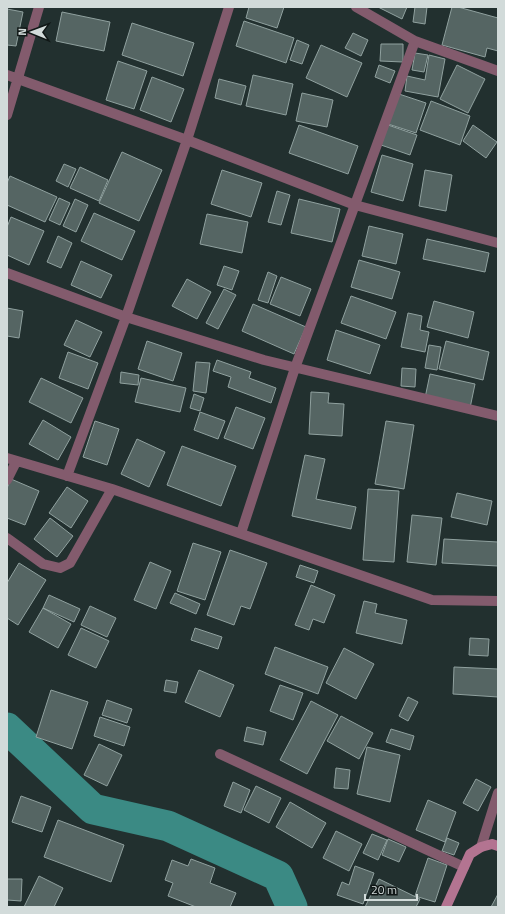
<svg xmlns="http://www.w3.org/2000/svg" width="505" height="914" viewBox="0 0 505 914" font-family="'Titillium Web',sans-serif">
  <rect width="100%" height="100%" fill="#22302f"/>
  <g fill="none" stroke-linecap="round" stroke-linejoin="round">
    <path stroke="#3b8a84" stroke-width="31" d="M7,728L93,809L168,826L278,876L292,907"/>
  </g>
  <path fill="#556563" stroke="#90a19f" d="M249,7H284L277,28L246,18Z
    M378,7H407L402,19Z
    M415,7H427L425,24L413,22Z
    M452,7H458L498,18V51L487,48L485,57L442,45Z
    M7,9L23,12L16,46L7,45Z
    M62,12L110,22L104,51L56,41Z
    M244,21L294,38L286,63L236,46Z
    M132,23L194,43L183,76L122,55Z
    M353,33L368,40L361,56L345,48Z
    M297,40L309,45L302,64L290,60Z
    M381,44H403V62L380,61Z
    M321,45L362,63L347,97L306,78Z
    M415,53L428,55L424,72L412,70Z
    M429,55L445,59L438,97L405,91L407,76L425,80Z
    M118,61L147,71L134,109L106,100Z
    M379,65L395,71L390,83L375,77Z
    M457,65L485,79L468,113L440,99Z
    M253,75L293,84L286,115L246,106Z
    M152,77L184,89L171,122L140,110Z
    M219,79L246,86L241,105L215,98Z
    M302,93L333,100L327,127L296,121Z
    M399,94L426,103L416,133L388,124Z
    M431,101L470,116L460,145L420,130Z
    M299,125L358,146L348,174L289,153Z
    M388,125L417,135L410,155L381,145Z
    M473,125L497,142L486,158L463,141Z
    M122,152L162,170L139,221L99,203Z
    M382,155L413,164L403,201L371,192Z
    M64,164L76,169L68,187L56,181Z
    M80,167L108,180L99,201L70,188Z
    M222,170L262,183L251,217L211,204Z
    M425,170L452,175L446,211L419,206Z
    M10,176L57,197L45,222L7,205V183Z
    M277,191L290,195L281,225L268,222Z
    M59,198L70,203L60,225L49,220Z
    M75,199L88,205L76,232L63,226Z
    M299,199L340,209L332,242L291,233Z
    M94,213L135,231L122,260L81,241Z
    M207,214L248,222L242,253L200,244Z
    M11,217L44,231L29,265L7,255V227Z
    M369,226L403,234L396,264L362,256Z
    M58,236L72,243L61,268L47,262Z
    M427,239L489,253L485,272L423,259Z
    M359,260L400,272L392,299L351,287Z
    M81,261L112,275L101,298L71,285Z
    M224,266L239,271L232,290L217,285Z
    M268,272L277,276L268,303L258,300Z
    M281,277L311,289L300,316L270,304Z
    M187,279L211,292L197,319L172,306Z
    M224,289L236,295L218,329L206,323Z
    M351,296L396,312L386,339L341,323Z
    M434,301L474,312L468,338L427,327Z
    M253,304L306,327L294,354L242,331Z
    M7,308L23,311L19,338L7,336Z
    M408,313L422,316L420,330L429,332L425,352L401,347Z
    M76,320L102,332L90,357L64,345Z
    M336,330L380,345L370,374L327,360Z
    M147,341L182,353L173,381L138,369Z
    M446,341L489,352L483,380L439,369Z
    M429,345L441,347L437,370L425,368Z
    M68,352L98,363L88,389L59,378Z
    M217,360L251,372L249,378L276,388L271,403L228,387L231,377L213,371Z
    M196,362L210,363L206,393L193,391Z
    M402,368L416,369L415,387L401,386Z
    M121,372L139,375L138,385L120,383Z
    M430,374L475,384L470,408L425,398Z
    M41,378L83,398L71,423L29,402Z
    M141,378L186,388L180,412L135,402Z
    M311,392L329,393L328,403L344,404L342,436L309,434Z
    M194,394L204,398L200,411L190,408Z
    M236,407L265,418L253,449L224,438Z
    M200,412L225,421L218,439L194,430Z
    M43,420L71,437L58,460L29,444Z
    M95,421L119,429L107,465L83,457Z
    M386,421L414,425L404,489L375,484Z
    M137,439L165,452L149,487L121,474Z
    M182,446L236,466L221,506L167,485Z
    M305,455L325,459L316,499L356,507L351,529L292,516Z
    M11,479L39,491L25,525L7,518V488Z
    M67,487L88,501L71,528L49,513Z
    M368,489L399,491L394,562L363,560Z
    M457,493L492,501L487,525L451,517Z
    M412,515L442,518L436,565L407,562Z
    M50,518L73,536L57,557L34,539Z
    M444,539L498,542V566L442,563Z
    M193,543L221,552L205,600L177,591Z
    M230,550L267,563L250,609L241,606L234,625L207,615Z
    M150,562L171,571L156,609L134,600Z
    M19,563L46,580L18,625L7,618V583Z
    M300,565L318,571L314,583L296,577Z
    M311,585L335,595L324,623L313,619L309,630L295,625Z
    M175,593L200,604L196,614L170,603Z
    M49,595L80,609L74,622L43,608Z
    M364,601L377,604L375,613L407,620L402,644L356,633Z
    M90,606L116,618L107,637L81,625Z
    M43,608L71,624L58,648L29,632Z
    M81,628L109,641L96,668L68,655Z
    M195,628L222,637L218,649L191,640Z
    M470,638L489,639L488,656L469,655Z
    M275,647L328,667L318,694L265,674Z
    M344,648L374,664L356,699L326,683Z
    M454,667L498,669V697L453,694Z
    M199,670L234,685L220,717L185,702Z
    M166,680L178,682L176,693L164,691Z
    M280,685L303,693L293,720L270,711Z
    M51,690L88,702L72,749L36,737Z
    M408,697L418,702L408,721L399,716Z
    M107,700L132,709L127,723L102,715Z
    M311,701L338,715L307,774L280,760Z
    M341,716L373,733L359,759L327,741Z
    M100,717L130,727L124,746L94,736Z
    M247,727L266,732L263,745L244,741Z
    M391,729L414,736L410,750L386,742Z
    M99,744L122,755L107,786L84,775Z
    M367,747L400,755L390,802L357,794Z
    M336,768L350,770L348,789L334,788Z
    M476,779L491,787L478,811L463,803Z
    M233,782L250,790L241,813L224,806Z
    M256,786L281,798L269,823L244,810Z
    M21,796L51,807L42,832L12,822Z
    M428,800L456,812L445,842L416,830Z
    M290,802L326,823L312,848L276,827Z
    M58,820L124,845L111,882L44,857Z
    M336,831L362,844L349,871L323,858Z
    M372,834L387,840L378,860L363,853Z
    M447,838L459,843L454,855L442,851Z
    M388,839L406,847L399,862L382,855Z
    M428,858L447,865L435,902L415,896Z
    M191,859L215,868L210,883L236,893L230,907H196L168,896L173,883L165,880L172,860L188,866Z
    M355,866L374,873L363,904L337,895L342,882L349,885Z
    M39,876L63,888L54,907H24Z
    M7,879H22L21,901L7,900Z
    M379,879L420,899L416,907H365Z
    M498,894V907H491Z"/>
  <g fill="none" stroke-linecap="round" stroke-linejoin="round">
    <path stroke="#835b6d" stroke-width="10" d="M356,7L415,41L498,71
      M7,75L187,140L355,205L498,243
      M7,115L39,7
      M7,273L126,317L264,360L498,416
      M7,458L112,489L432,600L498,601
      M67,476L126,317L187,140L229,7
      M7,480L16,462
      M241,533L295,368L415,41
      M7,538L43,564L60,568L70,563L112,489
      M220,754L464,867
      M481,847L498,793"/>
    <path stroke="#b37491" stroke-width="10" d="M446,907L470,854L481,847L492,844L498,846"/>
  </g>
  <rect width="505" height="914" fill="none" stroke="#d2dbda" stroke-width="16"/>
  <g transform="translate(32 32) rotate(271)" stroke="#101716" stroke-width="3" paint-order="stroke">
  <path d="M0-3L7 15L0 10L-7 15Z" fill="#d2dbda"/>
  <text y="-6" font-size="11" font-weight="bold" text-anchor="middle" fill="#d2dbda">N</text>
  </g>
  <path d="M365 894v6h52v-6" fill="none" stroke="#d2dbda" stroke-width="2"/>
  <text x="371" y="894" font-size="12" fill="#d2dbda" stroke="#101716" stroke-width="3" paint-order="stroke">20 m</text>
</svg>
